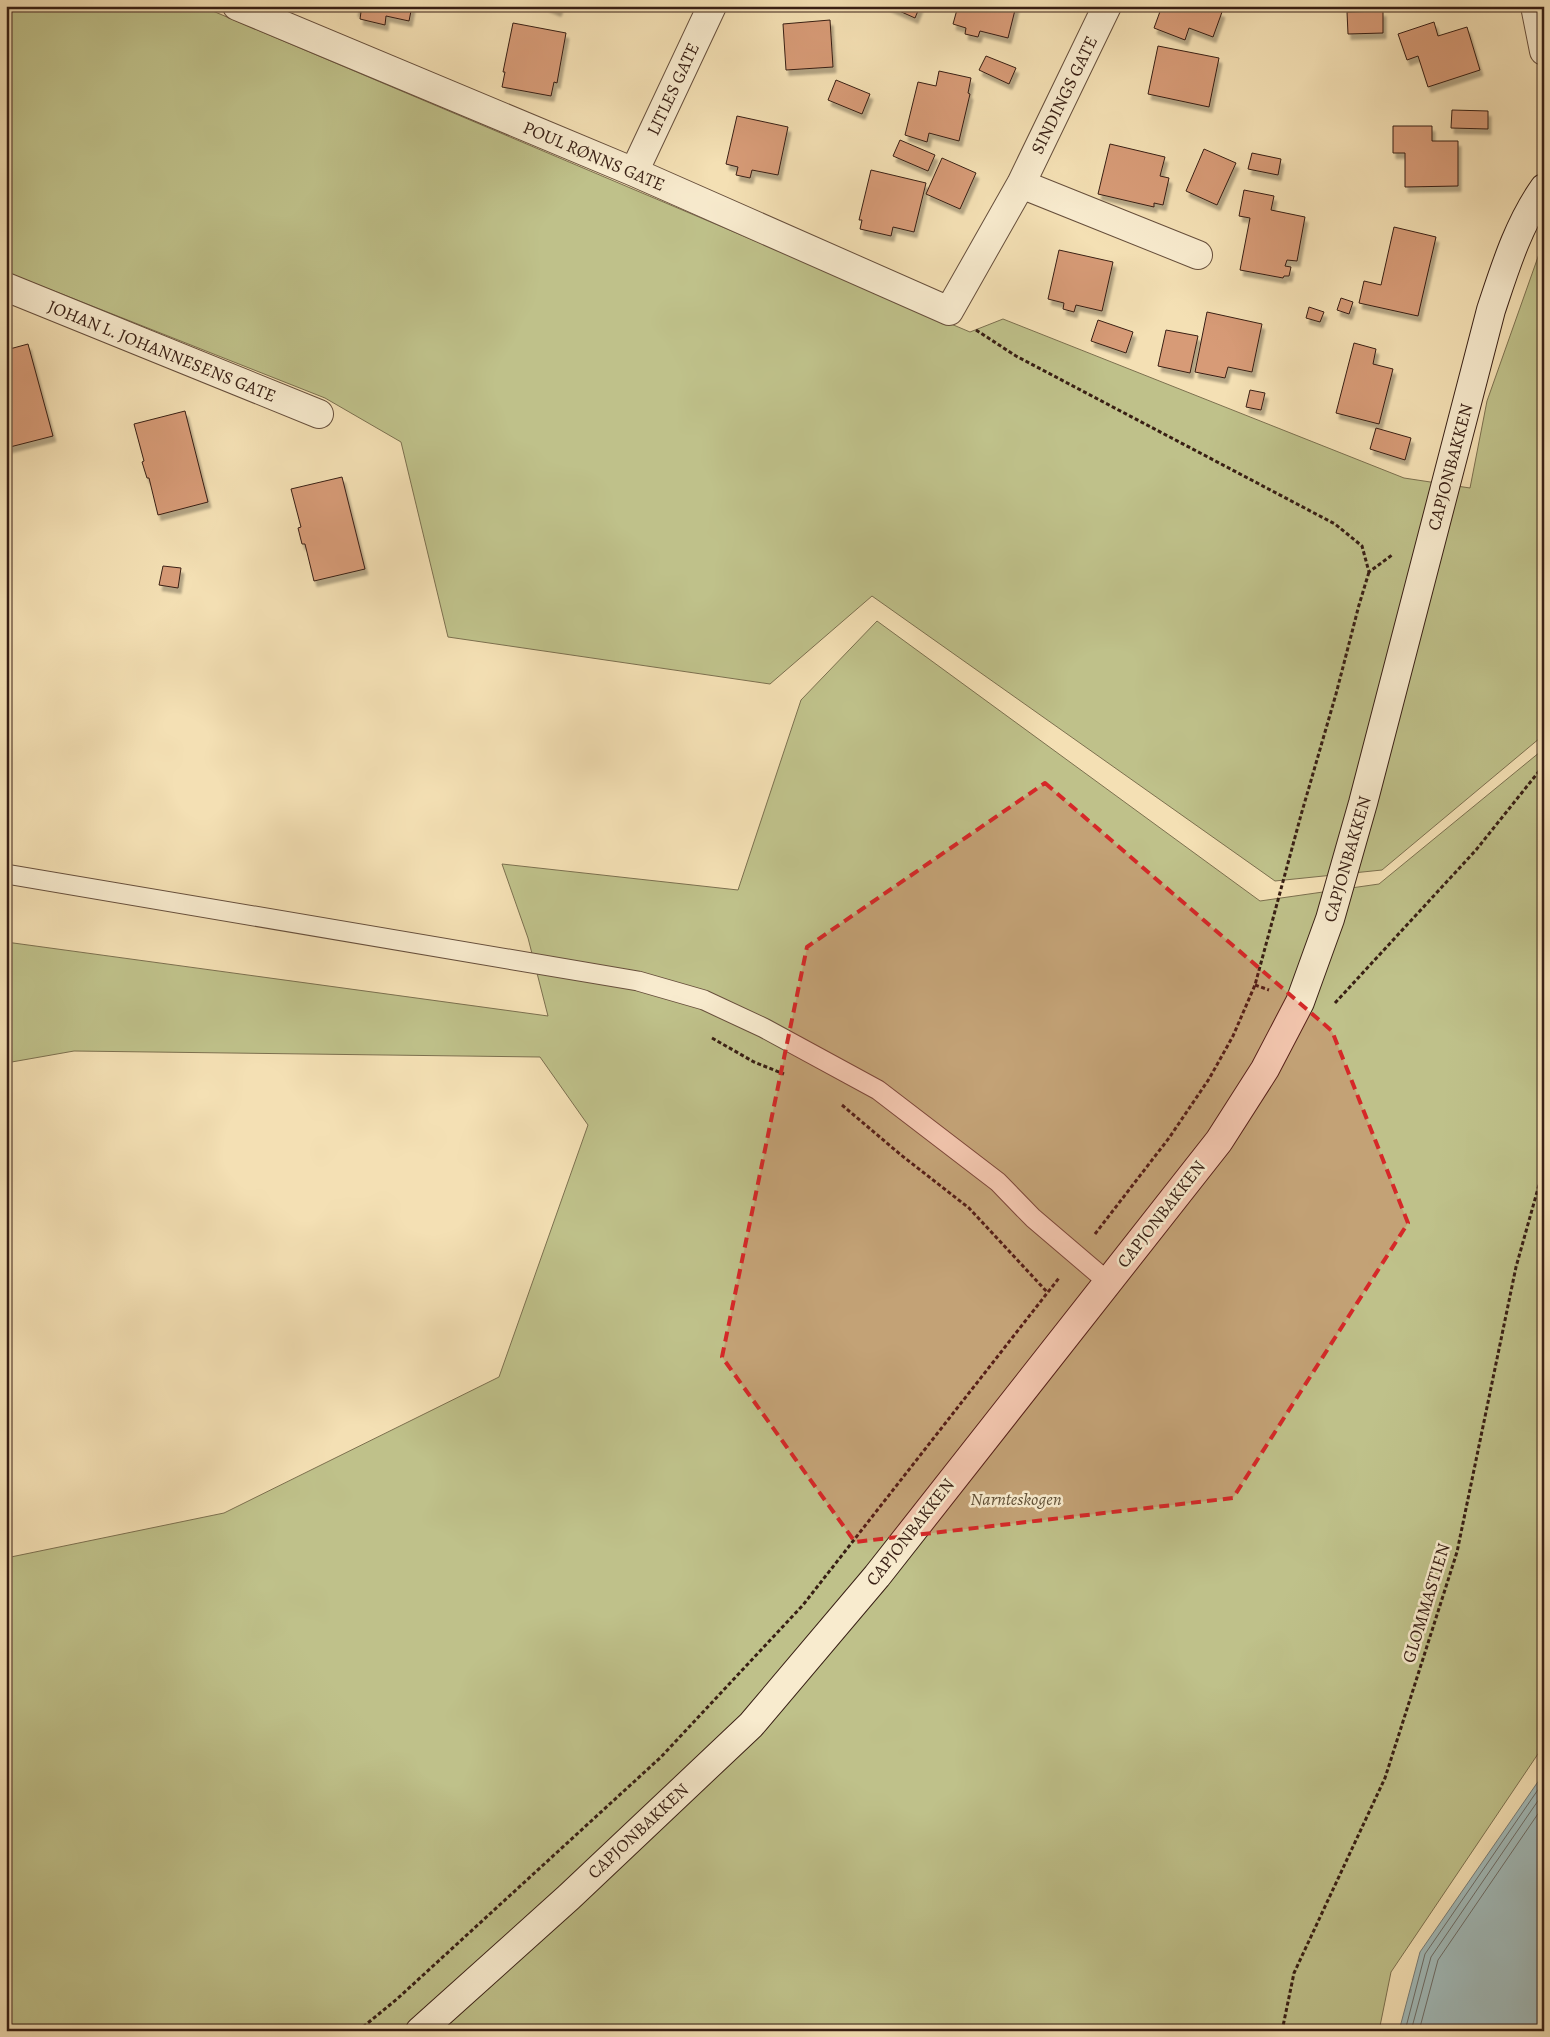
<svg xmlns="http://www.w3.org/2000/svg" width="1550" height="2037" viewBox="0 0 1550 2037" font-family="Alegreya,serif">
  <defs>
    <filter id="shadow"><feDropShadow dx="3" dy="5.5" stdDeviation="1" flood-color="#0004"/></filter>
  </defs>
  <rect width="100%" height="100%" fill="#f4e0b4"/>
  <filter id="stains"><feTurbulence type="fractalNoise" baseFrequency=".004" numOctaves="4"/><feColorMatrix values="0 0 0 0 .2 0 0 0 0 .09 0 0 0 0 .02 0 0 0 .5 -.17"/></filter>
  <radialGradient id="worn" r=".72"><stop offset=".6" stop-color="#630" stop-opacity="0"/><stop offset="1" stop-color="#630" stop-opacity=".3"/></radialGradient>
  <path fill="#bfc18a" stroke="#7c704f" d="M6,6H201L970,332L1003,319L1404,478L1470,488L1487,401L1544,240V739L1540,738L1382,870L1275,881L872,596L770,684L448,637L401,442L325,398L6,272Z
    M877,621L1260,901L1379,884L1540,752L1544,753V1745L1391,1972L1379,2031H6V1558L224,1513L499,1377L588,1125L540,1057L74,1051L6,1063V942L548,1016L528,938L502,864L738,890L801,700Z"/>
  <path fill="#a1bab9" stroke="#777c77" d="M1544,1773V2031H1399L1420,1952Z"/>
  <g fill="none" stroke-linecap="round" stroke-linejoin="round">
    <path stroke="#6c6c66" stroke-width="1" d="M1405,2031L1425,1954L1544,1781
      M1411,2031L1431,1957L1544,1792
      M1419,2031L1438,1960L1544,1805"/>
  </g>
  <path fill="#d79b77" stroke="#381f14" filter="url(#shadow)" d="M356,6H412L409,21L386,16L385,25L360,19L361,12L355,11Z
    M546,6H560L558,11Z
    M888,6H920L915,18Z
    M958,6H1016L1008,38L980,31L978,37L965,34L966,28L953,24Z
    M1162,6H1205L1222,12L1213,37L1189,28L1185,40L1154,28Z
    M1383,11V33L1348,34L1347,12Z
    M830,20L833,67L786,70L783,24Z
    M1434,22L1438,36L1467,27L1480,70L1428,87L1418,56L1407,60L1398,34Z
    M513,23L566,33L557,83L554,82L551,96L502,87L505,72H503Z
    M1158,46L1219,58L1209,107L1148,94Z
    M986,56L1016,68L1009,84L979,70Z
    M939,71L971,78L968,93L970,94L959,141L929,133L927,142L905,135L918,82L936,86Z
    M836,80L870,94L862,114L828,100Z
    M1452,110L1488,111V129L1451,128Z
    M737,116L788,127L778,175L752,170L750,178L736,175L738,167L726,164Z
    M1393,126H1432V141H1458V186L1405,187V153H1393Z
    M900,140L935,155L928,171L893,156Z
    M1110,144L1165,157L1160,176L1169,178L1163,205L1154,203V207L1098,194Z
    M1204,149L1236,163L1217,205L1186,191Z
    M1252,153L1281,159L1278,175L1248,169Z
    M942,158L976,173L960,209L926,194Z
    M871,170L926,183L914,232L893,227L891,236L860,229L862,220H859Z
    M1244,190L1274,196L1271,210L1305,217L1297,261L1287,260L1285,266L1291,267L1289,276H1284L1283,278L1240,270L1250,218L1239,216Z
    M1394,227L1436,237L1418,316L1359,303L1364,281L1381,285Z
    M1059,250L1113,262L1102,311L1076,305L1074,312L1063,309L1064,303L1048,299Z
    M1341,298L1353,302L1349,314L1337,310Z
    M1309,307L1324,312L1320,322L1306,318Z
    M1207,312L1262,324L1252,372L1228,367L1225,378L1195,372Z
    M1098,320L1133,332L1126,353L1091,341Z
    M1166,330L1198,336L1190,373L1158,366Z
    M1354,343L1376,349L1373,364L1393,369L1379,424L1336,413Z
    M28,344L53,436L6,448V350Z
    M1250,390L1265,393L1261,410L1246,407Z
    M185,411L208,502L158,515L149,478H147L142,462L144,461L134,424Z
    M1376,428L1411,438L1405,460L1370,449Z
    M342,477L365,569L314,581L305,544H302L298,528L301,527L291,489Z
    M163,566L181,568L178,588L159,585Z"/>
  <g fill="none" stroke-linecap="round" stroke-linejoin="round">
    <defs>
      <path id="service" d="M6,874L638,981L704,1000L764,1028L878,1090L998,1182L1033,1218L1108,1282"/>
      <path id="minor" d="M237,6L634,172L949,311L1021,184L1107,6
        M634,172L712,6
        M1021,184L1198,255
        M6,287L319,414"/>
      <path id="tertiary" d="M1535,6L1544,51"/>
      <path id="secondary" d="M420,2031L569,1897L751,1725L877,1576L1219,1141L1265,1069L1300,1002L1330,919L1363,803L1491,310C1505,268 1518,225 1544,188"/>
    </defs>
    <use href="#service" stroke="#674f3c" stroke-width="21"/>
    <use href="#minor" stroke="#674f3c" stroke-width="30"/>
    <use href="#tertiary" stroke="#674f3c" stroke-width="30"/>
    <use href="#secondary" stroke="#381f14" stroke-width="30"/>
    <path stroke="#381f14" stroke-width="3" stroke-dasharray="4 2.5" stroke-linecap="butt" d="M976,330L1016,356L1335,524L1362,546L1369,572L1392,555
      M1255,985L1269,990
      M1335,1003L1476,850L1544,765
      M712,1038L754,1062L784,1074
      M842,1105L901,1155L969,1208L1048,1293
      M1095,1234L1169,1138L1209,1079L1233,1036L1255,985L1301,815L1336,694L1359,605L1369,572
      M358,2031L397,1999L661,1757L803,1605L1059,1278
      M1282,2031L1294,1973L1385,1778L1457,1552L1516,1267L1544,1167"/>
    <use href="#service" stroke="#f8ebce" stroke-width="19"/>
    <use href="#minor" stroke="#f8ebce" stroke-width="28"/>
    <use href="#tertiary" stroke="#f8ebce" stroke-width="28"/>
    <use href="#secondary" stroke="#f8ebce" stroke-width="28"/>
  </g>
  <path fill="#d62828" fill-opacity="0.2" stroke="#d62828" stroke-width="4" stroke-dasharray="10 6" stroke-linejoin="round" d="M1045,783L1332,1031L1408,1223L1233,1498L855,1542L722,1357L807,947Z"/>
  <g text-anchor="middle" stroke-width="5" stroke-linejoin="round" paint-order="stroke">
    <g font-size="18" fill="#381f14" stroke="#f8ebce">
      <text transform="translate(673 89) rotate(-65)" y="6">LITLES GATE</text>
      <text transform="translate(1064 95) rotate(-64)" y="6">SINDINGS GATE</text>
      <text transform="translate(594 156) rotate(23)" y="6">POUL RØNNS GATE</text>
      <text transform="translate(162 351) rotate(22)" y="6">JOHAN L. JOHANNESENS GATE</text>
      <text transform="translate(1450 467) rotate(-75)" y="6">CAPJONBAKKEN</text>
      <text transform="translate(1347 859) rotate(-74)" y="6">CAPJONBAKKEN</text>
      <text transform="translate(1161 1214) rotate(-52)" y="6">CAPJONBAKKEN</text>
      <text transform="translate(910 1532) rotate(-52)" y="6">CAPJONBAKKEN</text>
      <text transform="translate(1426 1603) rotate(-73)" y="6">GLOMMASTIEN</text>
      <text transform="translate(638 1831) rotate(-43)" y="6">CAPJONBAKKEN</text>
    </g>
    <g font-size="18" font-style="italic" fill="#605037" stroke="#f8ebce">
      <text x="1016" y="1505">Narnteskogen</text>
    </g>
  </g>
  <rect width="1550" height="2037" fill="none" stroke="#f4e0b4" stroke-width="25"/>
  <rect x="8" y="8" width="1535" height="2022" fill="none" stroke="#381f14" stroke-width="2.5"/>
  <rect x="12" y="12" width="1525" height="2012" fill="none" stroke="#381f14"/>
  <rect width="100%" height="100%" filter="url(#stains)"/>
  <rect width="100%" height="100%" fill="url(#worn)"/>
</svg>
